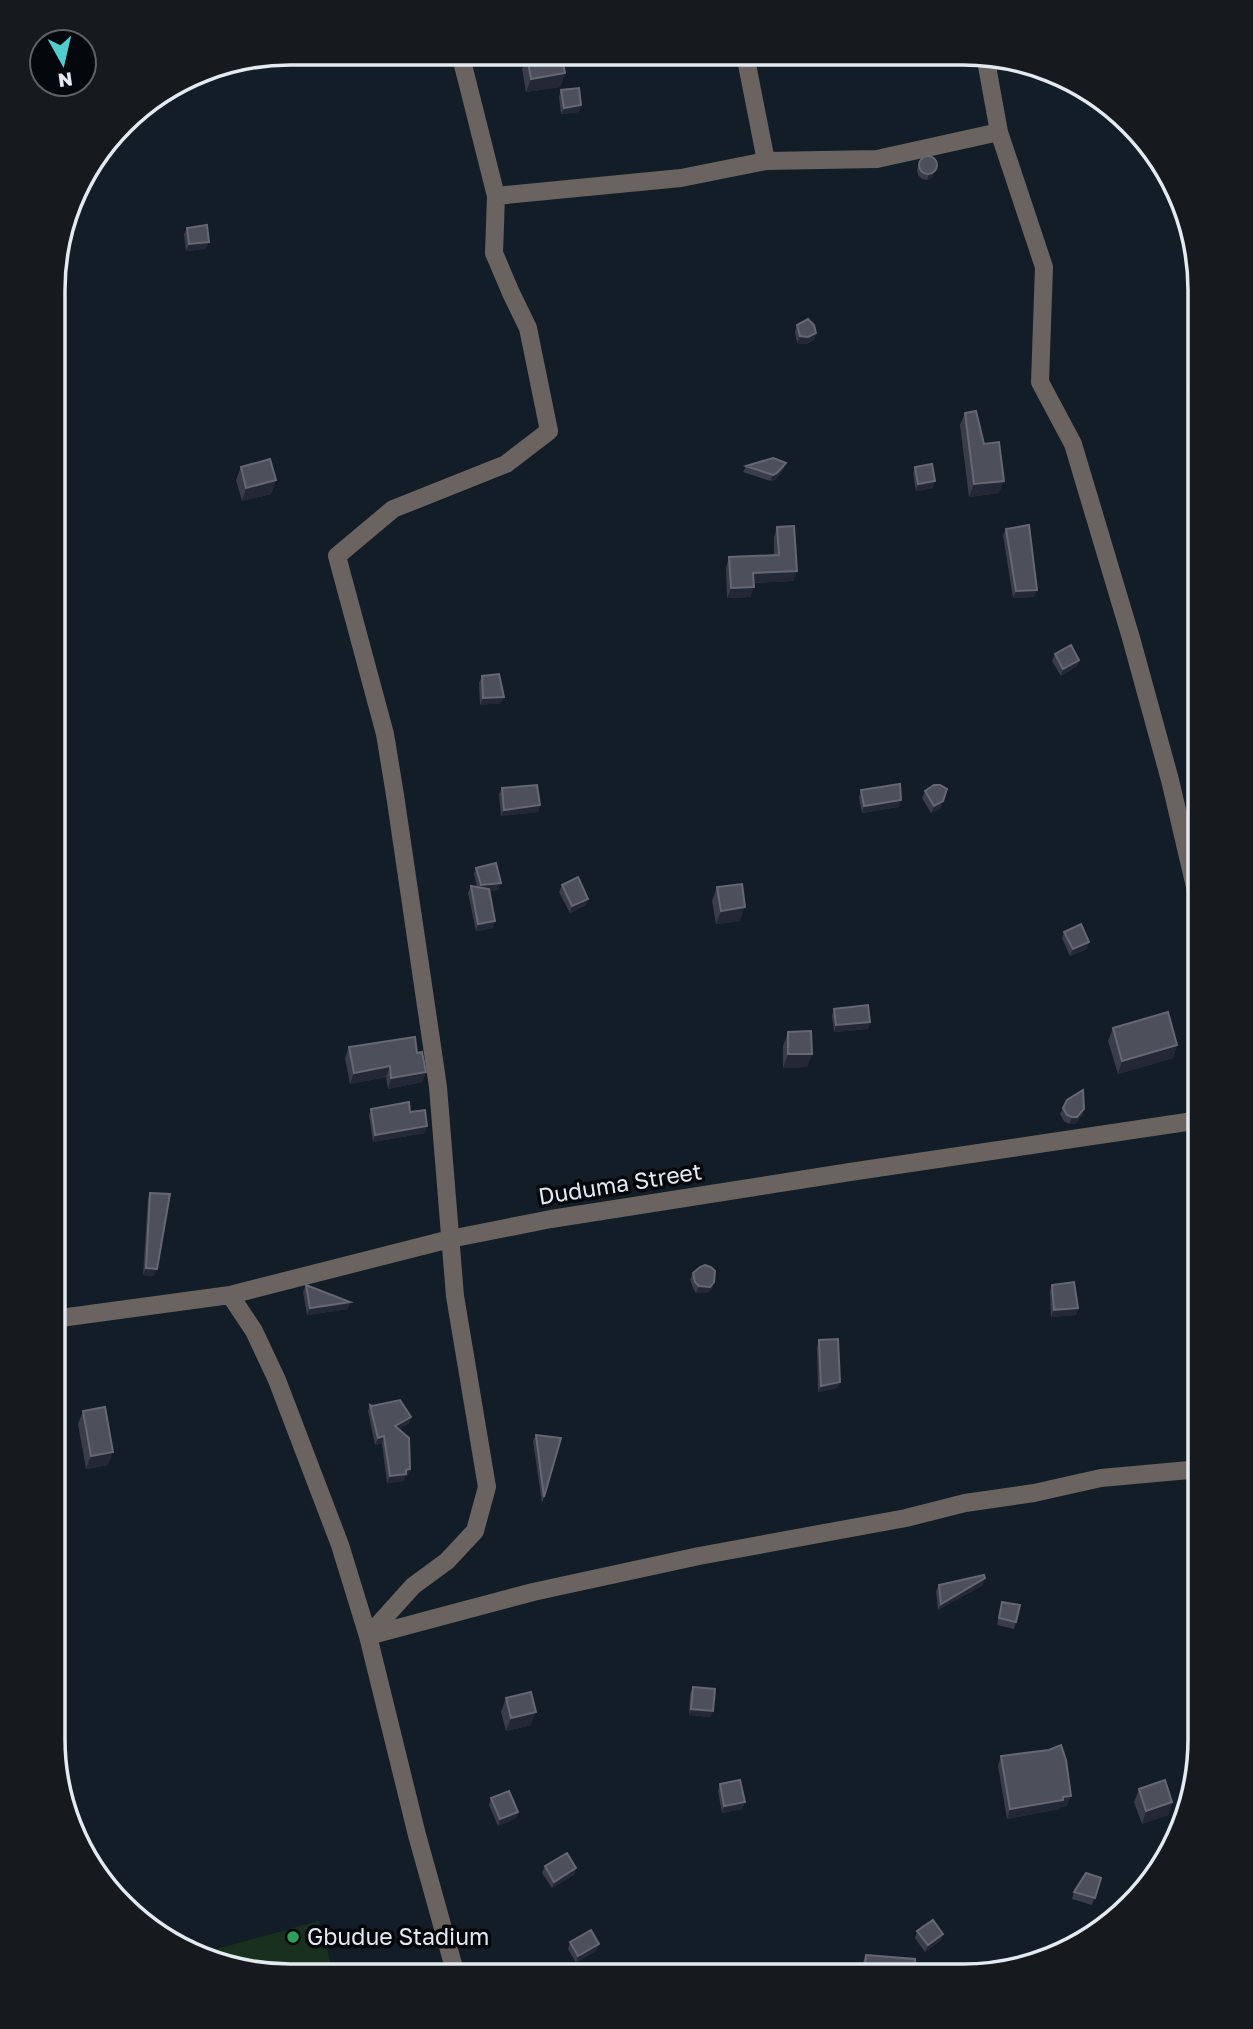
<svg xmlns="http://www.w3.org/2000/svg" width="1253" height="2029" viewBox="0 0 1253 2029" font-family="'Golos Text',sans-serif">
  <rect width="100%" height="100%" fill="#131d27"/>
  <path fill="#1a301e" d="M319,1921L334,1975H259L205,1952Z"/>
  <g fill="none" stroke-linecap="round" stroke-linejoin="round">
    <path stroke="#6a635f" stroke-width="18" d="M460,53L496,196L681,178L766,161L877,159L999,132
      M745,54L766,161
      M985,55L999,132L1044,267L1040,382L1073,444L1131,638L1170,780L1200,908
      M230,1295L254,1331L277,1380L340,1545L368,1636L417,1835L456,1975
      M53,1319L230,1295L450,1239L551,1219L850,1172L1200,1120
      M368,1636L413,1586L447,1561L475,1531L487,1487L455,1296L438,1087L395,795L385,734L337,556L393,509L506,464L549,431L528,328L511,293L494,253L496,196
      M368,1636L533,1592L699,1556L906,1518L965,1503L1034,1493L1101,1478L1200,1469"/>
  </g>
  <path fill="#3b3c49" d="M527,56L565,73L560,87L526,92L522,69Z
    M561,90L581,105L579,112L561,114L559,97Z
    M919,163L937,166L932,178L927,180L922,179L918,175L917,170Z
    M187,228L206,249L186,251L184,234Z
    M797,325L816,333L814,340L806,344L797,343L795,332Z
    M1199,337H1200V361L1196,358L1195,352Z
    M1200,380V422H1197L1195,406L1186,389L1189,382Z
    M965,413L984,444L999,493L969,497L960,425Z
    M746,466L784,469L775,480L770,481L743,472Z
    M241,467L276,480L271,494L242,501L236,480Z
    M915,467L933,488L916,491L913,473Z
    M1191,501L1200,542L1193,543L1187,513Z
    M777,527L797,571L793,581L753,583L754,587L750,597L727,598L726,568L729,557L774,555V537Z
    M1006,529L1034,597L1013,598L1003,535Z
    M1055,654L1079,660L1077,666L1061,676L1052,661Z
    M482,676L501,703L480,705L479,683Z
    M502,788L540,805L538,812L501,816L499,794Z
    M861,790L901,800L898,807L862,813L859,797Z
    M925,791L941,808L931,813L922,798Z
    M476,868L498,890L489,891L495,921L493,928L476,931L468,893L471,886L477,887L474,874Z
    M562,885L586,905L570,913L559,892Z
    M717,887L740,921L716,924L712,901Z
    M1064,932L1087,949L1070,956L1062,938Z
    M834,1009L870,1022L868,1029L834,1032L832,1015Z
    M1113,1028L1177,1045L1173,1058L1118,1074L1108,1041Z
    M788,1032L812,1054L807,1067L783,1068V1046Z
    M349,1047L417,1053L426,1072L422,1082L388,1089L386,1077L350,1084L345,1058Z
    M1063,1108L1084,1109L1082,1116L1075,1124H1069L1064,1121L1060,1114Z
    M371,1109L410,1112L425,1133L373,1142L369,1115Z
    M150,1193L154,1276L143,1275L148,1199Z
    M693,1273L712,1289L707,1293H696L693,1288L690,1280Z
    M306,1285L348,1309L307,1315L303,1292Z
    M1052,1285L1078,1308L1076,1315L1051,1317L1050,1291Z
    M819,1340L840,1382L837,1388L818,1392L817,1347Z
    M370,1405L372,1406L411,1417L409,1423L399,1429L408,1476H405L404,1481L387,1483L382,1443L375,1445L368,1411Z
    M83,1411L108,1465L86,1469L78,1424Z
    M536,1435L544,1497L542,1503L533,1441Z
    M939,1585H983L938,1610L936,1591Z
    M1002,1602L1016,1622L1014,1629L997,1625Z
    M1200,1609V1641L1196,1620Z
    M693,1687L713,1711L710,1717L689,1715L690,1694Z
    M506,1698L531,1725L506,1731L501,1712Z
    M1049,1750L1067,1806L1060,1807L1059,1809L1007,1819L998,1766L1001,1756Z
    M720,1784L745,1802L742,1809L722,1813L718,1791Z
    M1139,1789L1172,1802L1168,1815L1142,1824L1134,1802Z
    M491,1798L518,1812L516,1818L498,1826L489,1805Z
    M545,1866L576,1868L574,1875L552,1888L542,1873Z
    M1101,1878L1092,1905L1072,1899L1074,1892Z
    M917,1931L943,1934L941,1940L925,1952L915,1938Z
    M570,1942L597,1950L576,1963L568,1949Z
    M866,1955L916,1976H861L863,1962Z"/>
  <path fill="#232834" d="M565,73L560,87L526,92L531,79Z
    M581,105L579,112L561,114L564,108Z
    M937,166L932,178L927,180L929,174Z
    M209,242L206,249L186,251L189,244Z
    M816,333L814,340L806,344L797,343L800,336Z
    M1200,415V422H1197L1199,416Z
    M786,463L784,469L775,480L770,481L773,475Z
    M276,480L271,494L242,501L246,488Z
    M935,481L933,488L916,491L918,484Z
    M1004,481L999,493L969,497L974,484Z
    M1200,530V542L1193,543L1197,531Z
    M797,571L793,581L749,583L753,573Z
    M754,587L750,597L727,598L731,588Z
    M1037,590L1034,597L1013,598L1016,591Z
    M1079,660L1077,666L1061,676L1063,669Z
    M504,697L501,703L480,705L483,698Z
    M901,800L898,807L862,813L864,806Z
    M943,801L941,808L931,813L934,806Z
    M540,805L538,812L501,816L504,810Z
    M501,883L498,890L478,891L481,885Z
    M588,899L586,905L570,913L572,906Z
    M745,907L740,921L716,924L721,911Z
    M495,921L493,928L476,931L478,924Z
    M1089,942L1087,949L1070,956L1073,949Z
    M870,1022L868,1029L834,1032L836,1025Z
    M1177,1045L1173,1058L1118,1074L1122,1061Z
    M788,1054H812L807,1067L783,1068Z
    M390,1066L386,1077L350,1084L354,1073Z
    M426,1072L422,1082L388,1089L391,1078Z
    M1084,1109L1082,1116L1075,1124H1069L1072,1117Z
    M427,1126L425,1133L373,1142L375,1135Z
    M146,1268L157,1269L154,1276L143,1275Z
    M714,1282L712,1289L707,1293H696L699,1286Z
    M350,1302L348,1309L307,1315L310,1308Z
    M1078,1308L1076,1315L1051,1317L1054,1310Z
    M840,1382L837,1388L818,1392L821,1386Z
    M411,1417L409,1423L393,1433L395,1426Z
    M384,1436L382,1443L375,1445L378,1438Z
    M113,1452L108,1465L86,1469L91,1456Z
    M410,1469L408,1476H405L404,1481L387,1483L390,1476Z
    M985,1578L983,1585L938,1610L941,1604Z
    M691,1709L713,1711L710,1717L689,1715Z
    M536,1712L531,1725L506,1731L511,1718Z
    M1071,1796L1067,1806L1060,1807L1059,1809L1007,1819L1010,1809Z
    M745,1802L742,1809L722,1813L724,1806Z
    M1172,1802L1168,1815L1142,1824L1146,1811Z
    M518,1812L516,1818L498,1826L500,1819Z
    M576,1868L574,1875L552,1888L554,1882Z
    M943,1934L941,1940L925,1952L928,1945Z
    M599,1944L597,1950L576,1963L578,1956Z"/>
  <path fill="#4d4f5b" stroke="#656772" stroke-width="2" d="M542,53H561L565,73L531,79L527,56Z
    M579,88L581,105L564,108L561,90Z
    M919 165a9 9 0 1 1 18 0a9 9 0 1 1-18 0Z
    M207,225L209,242L189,244L187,228Z
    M808,319L814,325L816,333L808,337L800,336L797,325Z
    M1199,337H1200V352L1199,351L1197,346Z
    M1200,380V415L1199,416L1198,399L1189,382Z
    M976,411L984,444L999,442L1004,481L974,484L965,413Z
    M773,458L786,463L777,473L773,475L746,466Z
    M270,459L276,480L246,488L241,467Z
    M932,464L935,481L918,484L915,467Z
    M1200,499V530L1197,531L1191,501Z
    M1029,525L1037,590L1016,591L1006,529Z
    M794,526L797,571L753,573L754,587L731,588L729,557L779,555L777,527Z
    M1071,645L1079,660L1063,669L1055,654Z
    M499,674L504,697L483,698L482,676Z
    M900,784L901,800L864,806L861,790Z
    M537,785L540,805L504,810L502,788Z
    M934,785H940L947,789L943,801L934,806L925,791Z
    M496,863L501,883L481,885L476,868Z
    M578,877L588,899L572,906L562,885Z
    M742,884L745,907L721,911L717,887Z
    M471,886L489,889L495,921L478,924Z
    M1081,924L1089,942L1073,949L1064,932Z
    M868,1005L870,1022L836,1025L834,1009Z
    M1168,1012L1177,1045L1122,1061L1113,1028Z
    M811,1031L812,1054H788V1032Z
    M415,1037L417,1053L422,1052L426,1072L391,1078L390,1066L354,1073L349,1047Z
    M1083,1090L1084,1109L1077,1117H1072L1067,1115L1063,1108L1067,1100Z
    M409,1102L410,1112L425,1110L427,1126L375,1135L371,1109Z
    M150,1193L170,1194L157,1269L146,1268Z
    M705,1265L711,1267L715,1271L714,1282L710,1287L699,1286L695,1282L693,1273L700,1267Z
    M1074,1282L1078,1308L1054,1310L1052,1285Z
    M306,1285L350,1302L310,1308Z
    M838,1339L840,1382L821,1386L819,1340Z
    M400,1400L411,1417L395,1426L409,1438L410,1469L406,1470V1474L390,1476L384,1436L378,1438L370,1405L372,1406Z
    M105,1407L113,1452L91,1456L83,1411Z
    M536,1435L561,1438L544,1497Z
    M984,1575L985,1578L941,1604L939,1585Z
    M1002,1602L1020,1605L1016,1622L999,1618Z
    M693,1687L715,1689L713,1711L691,1709Z
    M531,1692L536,1712L511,1718L506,1698Z
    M1061,1745L1066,1760L1071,1796L1063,1797V1800L1010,1809L1001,1756L1049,1750Z
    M740,1780L745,1802L724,1806L720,1784Z
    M1165,1780L1172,1802L1146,1811L1139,1789Z
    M509,1791L518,1812L500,1819L491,1798Z
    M567,1853L576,1868L554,1882L545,1866Z
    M1086,1873L1101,1878L1095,1898L1074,1892Z
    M933,1920L943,1934L928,1945L917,1931Z
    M591,1930L599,1944L578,1956L570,1942Z
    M866,1955L915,1959L916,1976H865L864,1971Z
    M784,1968L813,1969V1976H784Z
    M746,1969L749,1976H729Z"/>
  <circle fill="#2e9e5b" stroke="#04070b" stroke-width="2.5" cx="293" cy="1937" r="7"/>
  <g text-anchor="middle" stroke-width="7" stroke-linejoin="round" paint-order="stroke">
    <g font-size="23" fill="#e4eaf1" stroke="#04070b">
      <text transform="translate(620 1184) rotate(-9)" y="8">Duduma Street</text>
    </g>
    <g font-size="23" fill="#e4eaf1" stroke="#04070b" text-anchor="start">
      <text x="307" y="1945">Gbudue Stadium</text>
    </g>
  </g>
  <path d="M0 0H1253V2029H0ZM290 65H963A225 225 0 0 1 1188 290V1739A225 225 0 0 1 963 1964H290A225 225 0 0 1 65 1739V290A225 225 0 0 1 290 65Z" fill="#16191d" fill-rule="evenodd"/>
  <path fill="none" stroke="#e4eaf1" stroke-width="3.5" d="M290 65H963A225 225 0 0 1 1188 290V1739A225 225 0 0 1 963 1964H290A225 225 0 0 1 65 1739V290A225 225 0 0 1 290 65Z"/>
  <g transform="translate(63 63) rotate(172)"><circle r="33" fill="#04070b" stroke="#5e6267" stroke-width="2"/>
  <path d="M0-5L12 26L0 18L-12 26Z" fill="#52cdcd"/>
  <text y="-10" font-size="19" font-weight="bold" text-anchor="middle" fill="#e4eaf1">N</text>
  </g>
</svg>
